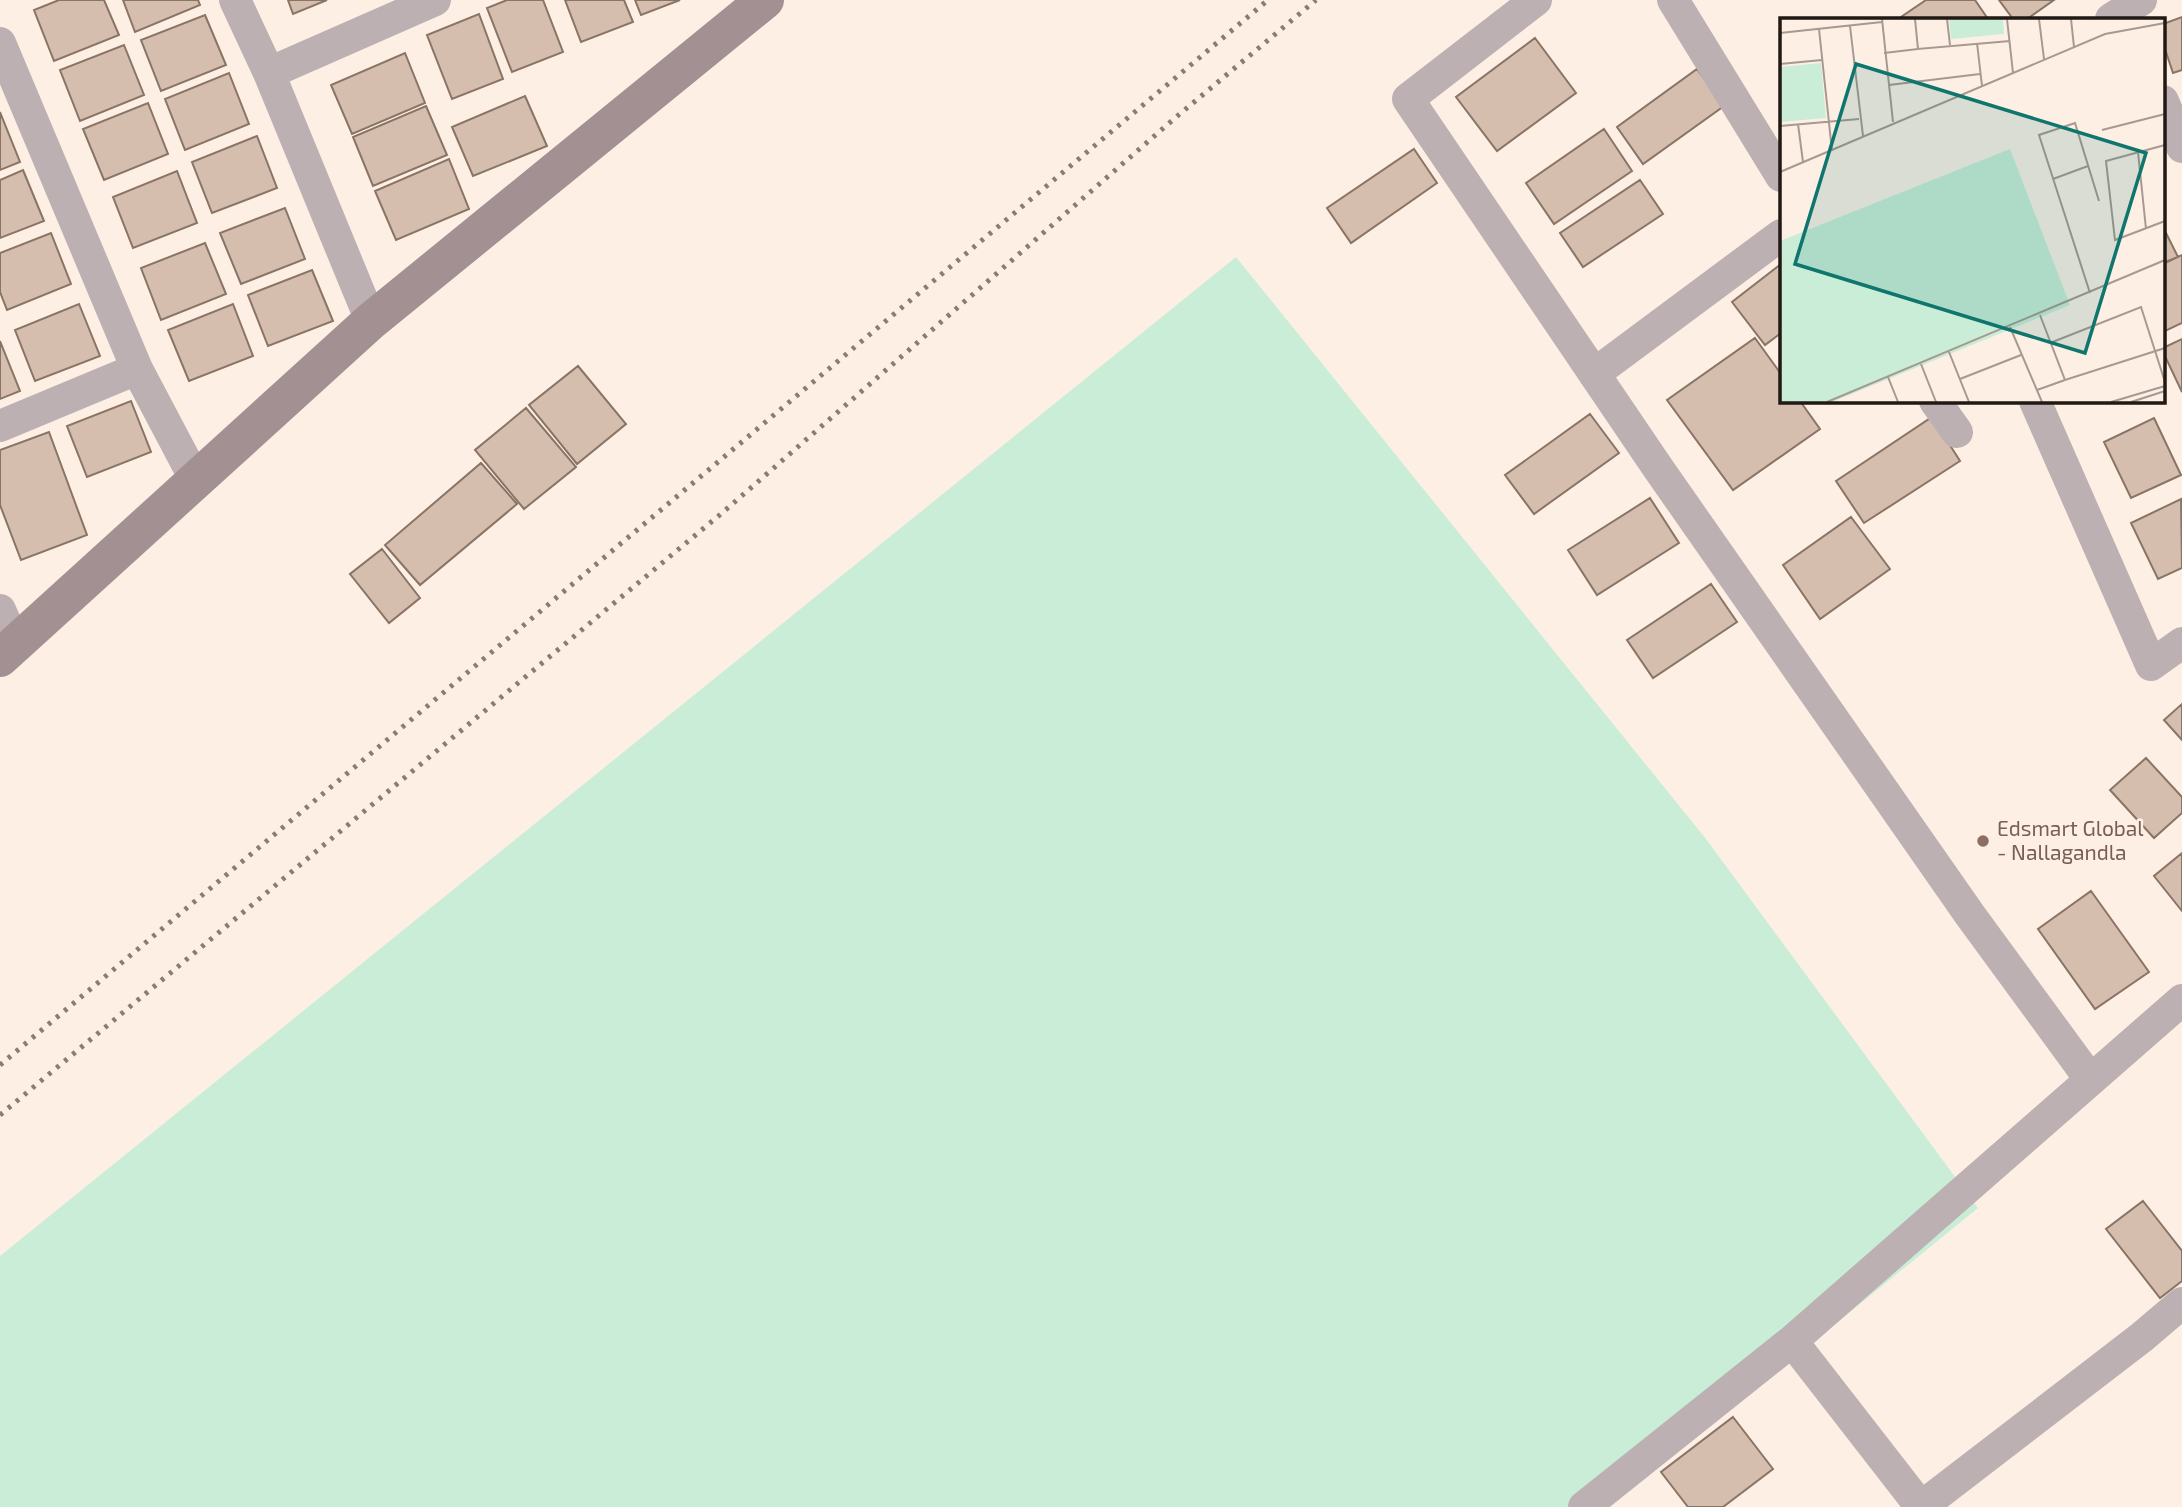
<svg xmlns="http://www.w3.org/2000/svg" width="2182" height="1507" viewBox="0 0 2182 1507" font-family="'Exo 2',sans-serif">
  <rect width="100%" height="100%" fill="#feefe5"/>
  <path fill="#caedd7" d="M1236,257L1706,839L1978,1208L1610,1507H0V1256Z"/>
  <path fill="#d5bead" stroke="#897465" stroke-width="2" d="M59,0H104L119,35L54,61L34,10Z
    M123,0H198L200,5L135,32Z
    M288,0H327L293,14Z
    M507,0H543L563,52L512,72L487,8Z
    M565,0H624L633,22L581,42Z
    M635,0H680L641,15Z
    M1926,0H1975L1988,19H1898Z
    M1999,0H2054L2027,19H2013Z
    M479,14L503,79L452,99L427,35Z
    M205,15L226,65L161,91L141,40Z
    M2182,17V70L2173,73L2163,43V24Z
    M1535,38L1576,93L1497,151L1456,97Z
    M124,45L144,95L80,121L60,70Z
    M405,53L425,103L352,134L331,85Z
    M1697,69L1724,106L1643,164L1617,127Z
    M229,73L249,124L185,150L165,99Z
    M525,96L547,146L473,176L452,127Z
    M148,103L168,154L104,180L83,129Z
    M426,106L447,155L373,186L353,137Z
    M0,112L20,162L0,170Z
    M1604,129L1632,171L1554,224L1526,183Z
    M257,136L277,188L212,213L192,162Z
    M1414,149L1437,183L1351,243L1327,208Z
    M449,159L469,209L396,240L375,191Z
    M23,170L44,221L0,238V180Z
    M177,171L197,223L133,248L113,197Z
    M1640,180L1663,214L1583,267L1560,233Z
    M285,208L305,259L241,284L220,233Z
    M2163,227L2178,257L2163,263Z
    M51,233L71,284L7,310L0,292V253Z
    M205,243L226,294L161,320L141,268Z
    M2182,255V323L2163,332V264Z
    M1781,264V333L1765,345L1732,302Z
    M312,270L333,321L268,346L248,295Z
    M79,304L100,356L35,381L15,330Z
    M233,304L253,356L189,381L168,330Z
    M1755,338L1781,374V401H1800L1820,429L1733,490L1667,400Z
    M2182,339V392L2163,352V348Z
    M0,341L20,391L0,399Z
    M578,366L626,424L577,464L529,405Z
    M131,401L151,452L87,477L67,426Z
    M526,408L576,467L524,509L475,450Z
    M1590,414L1619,453L1534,514L1505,475Z
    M1932,417L1960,461L1864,523L1836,481Z
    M2154,418L2181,475L2131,498L2104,442Z
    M49,432L87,535L21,560L0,505V450Z
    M481,463L517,504L420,585L385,545Z
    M1650,498L1679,543L1597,595L1568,550Z
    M2181,499L2182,568L2158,579L2131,523Z
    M1851,517L1890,569L1820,619L1783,565Z
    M382,549L420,598L389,623L350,574Z
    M1711,584L1737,622L1653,678L1627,640Z
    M2182,704V740L2164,720Z
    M2146,758L2182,797V813L2154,838L2110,790Z
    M2182,853V911L2154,876Z
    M2091,891L2149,972L2095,1009L2038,929Z
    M2143,1201L2182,1251V1281L2160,1298L2106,1229Z
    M1733,1417L1773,1469L1723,1507H1688L1661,1472Z"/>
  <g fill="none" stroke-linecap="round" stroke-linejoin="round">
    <path stroke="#bdb0b2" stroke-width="32" d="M235,0L269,73L371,321
      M1536,0L1408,99L1658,468L1970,915L2090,1079
      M1673,0L1781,176
      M2111,19L2141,0
      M0,43L137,369L195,479
      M269,73L435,0
      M2163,101L2182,147
      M1594,374L1781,235
      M1935,401L1957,432
      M2035,401L2151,665L2182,643
      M0,426L137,369
      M0,610L16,646
      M1792,1341L1921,1507L2142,1337L2182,1303
      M1584,1507L1792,1341L2182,1000"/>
    <path stroke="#a39092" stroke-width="38" d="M0,658L371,321L765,0"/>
    <path stroke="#887d75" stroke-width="5" stroke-dasharray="3.5 7" stroke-linecap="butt" d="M0,1065L1268,0
      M0,1115L722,513L1175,118L1316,0"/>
  </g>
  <circle fill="#8d6e63" stroke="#feefe5" stroke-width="2.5" cx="1983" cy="841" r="7"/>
  <g text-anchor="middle" stroke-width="5" stroke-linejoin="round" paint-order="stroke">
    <g font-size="21" fill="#785e54" stroke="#feefe5" text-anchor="start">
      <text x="1997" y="836">Edsmart Global<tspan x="1997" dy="24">- Nallagandla</tspan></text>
    </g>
  </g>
  <g transform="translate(1780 18)">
    <rect width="385" height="385" fill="#feefe5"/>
    <path d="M169,1H223L224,16L171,21ZM41,45L46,100L0,104V49ZM230,131L290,287L52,384H0V223Z" fill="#caedd7"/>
    <path fill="none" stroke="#a69991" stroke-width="2" d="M102,1L113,104M135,1L138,31L230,23M167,1L170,27M227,1L233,55M259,1L264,41M291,1L294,29M70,8L83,118M39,11L52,133M0,15L102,4M197,25L202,68M104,35L138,31M0,46L42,42M109,67L200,56M18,106L23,144M0,108L79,101M322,112L385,96M385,127L326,143L335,222L385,203M358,134L366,211M0,154L325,16L385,5M273,161L308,148M310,275L259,117L295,105L319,183M260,297L285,362L385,330M230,309L262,384M270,325L361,289L385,364M169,334L189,384M141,346L156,384M108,359L118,384M180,361L241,337M257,372L285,362M47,384L385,242M331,384L385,368M351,384L385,373"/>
    <path fill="#0f766e" fill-opacity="0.15" stroke="#0f766e" stroke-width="3.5" d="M76,46L366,135L305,335L15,246Z"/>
    <rect width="385" height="385" fill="none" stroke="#211913" stroke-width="3.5"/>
  </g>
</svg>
